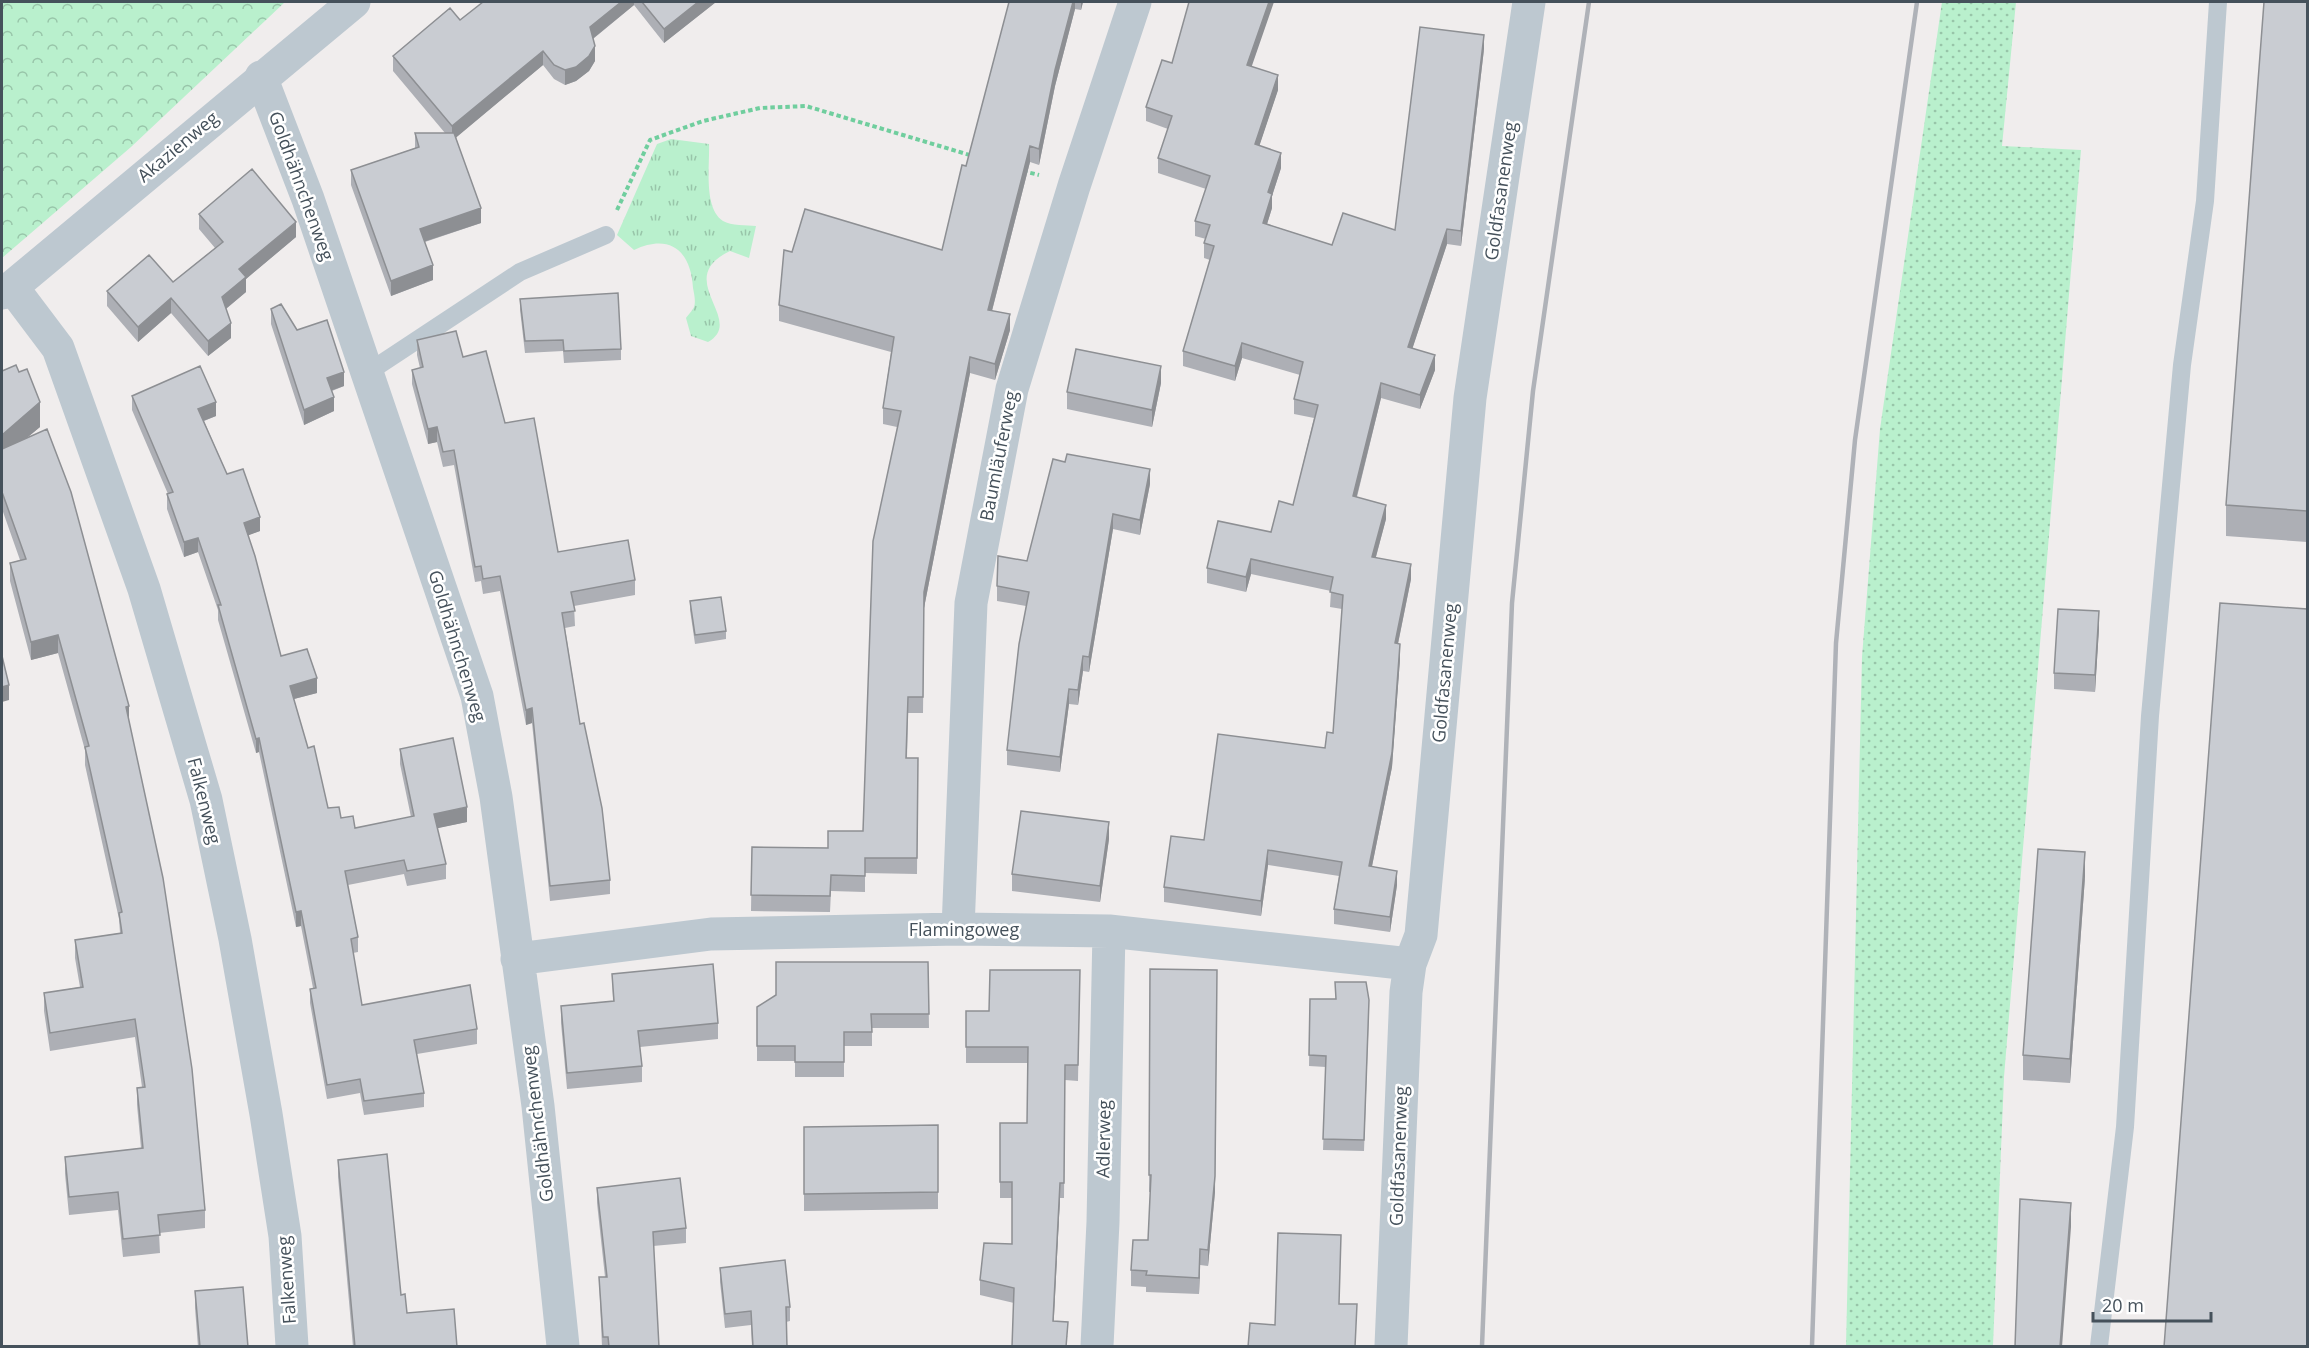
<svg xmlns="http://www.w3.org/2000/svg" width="2309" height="1348" viewBox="0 0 2309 1348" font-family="'Open Sans',sans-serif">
  <defs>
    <pattern id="grass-dots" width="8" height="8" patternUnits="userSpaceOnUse" patternTransform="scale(1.5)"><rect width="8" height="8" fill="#b9f0cd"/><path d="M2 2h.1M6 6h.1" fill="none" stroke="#98c5a9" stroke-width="1.8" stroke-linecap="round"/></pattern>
    <pattern id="forest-crowns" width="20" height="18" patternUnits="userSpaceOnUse" patternTransform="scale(1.5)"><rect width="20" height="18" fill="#b9f0cd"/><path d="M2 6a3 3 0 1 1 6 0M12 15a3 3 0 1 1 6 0" fill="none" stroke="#98c5a9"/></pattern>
    <pattern id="park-tufts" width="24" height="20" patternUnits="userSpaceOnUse" patternTransform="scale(1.5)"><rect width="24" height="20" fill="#b9f0cd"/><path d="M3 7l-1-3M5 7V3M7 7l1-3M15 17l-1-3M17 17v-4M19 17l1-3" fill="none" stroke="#98c5a9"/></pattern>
  </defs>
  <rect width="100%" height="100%" fill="#f0eded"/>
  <path fill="url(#grass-dots)" d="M1942,2H2016L2002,146L2081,150L2004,1077L1993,1346H1846L1862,657L1880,429Z"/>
  <path fill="url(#forest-crowns)" d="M2,2H285L131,147L2,258Z"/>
  <path fill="url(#park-tufts)" d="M671,139L709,144C710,165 703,208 723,221C731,226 747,225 756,226L749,258L730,251C671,279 747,320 708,342L691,336L686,318C688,315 693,310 694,307C696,302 694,293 693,288C691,251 670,233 634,250L617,235L657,144Z"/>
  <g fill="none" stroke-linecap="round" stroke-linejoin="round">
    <path stroke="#70ce9e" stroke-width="4" stroke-dasharray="4.5 3" stroke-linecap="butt" d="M1023,171L1039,175
      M617,210L650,140L703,121L760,108L806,106L973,156"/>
    <path stroke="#bdc8d0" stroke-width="18" d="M367,373L520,272L606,235
      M2099,1346L2125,1127L2150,716L2182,365L2205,201L2218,2"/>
    <path stroke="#bdc8d0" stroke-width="33" d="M261,77L308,199L477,696L496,797L538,1106L563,1346
      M12,287L58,348L144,589L206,800L235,939L266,1114L285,1236L292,1346
      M2,293L12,287L354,2
      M958,929L971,603L1012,389L1074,186L1135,2
      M517,959L711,934L958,929L1109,931L1410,964
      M1097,1346L1103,1222L1109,931
      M1391,1346L1406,992L1410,964L1421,935L1470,398L1529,2"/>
    <path stroke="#afb2b8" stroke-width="4.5" d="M1482,1346L1512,603L1533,391L1589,2
      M1812,1346L1836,643L1855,440L1917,2"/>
  </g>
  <path fill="#adafb5" d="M483,2H716L664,43L634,5L593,39L595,61L589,71L576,81L565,85L554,79L543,65L456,137L481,223L425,242L433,280L391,296L351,185V170L415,148V133H445L393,71V56L460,20Z
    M1009,2H1083L1081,10L1075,9L1055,86L1039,165L1030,162L992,311L1010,330L995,380L970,373L924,608L923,713H908L907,758H918L917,874L865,873V892L831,891L830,912L751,911L752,847L828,848L863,831L897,427L883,424V408L891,352L779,321V305L792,252L942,250L966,166Z
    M2307,2V542L2226,536V505Z
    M1484,49L1461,246L1447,244L1412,349L1435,370L1420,409L1381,398L1357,497L1386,519L1376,557L1411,579L1398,644L1400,659L1392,767L1372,866L1397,885L1390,932L1334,924V909L1339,876L1268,865L1261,916L1164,902V887L1204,840L1325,748L1333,733L1342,609L1330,607L1331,591L1251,574L1246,592L1207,583V568L1271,532L1293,505L1314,418L1294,414V399L1300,375L1242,358L1235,381L1183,366V351L1210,260L1204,258V243L1206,239L1195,236V221L1206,189L1158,173V158L1168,129L1146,121V107L1172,63L1251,67L1278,90L1259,146L1281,168L1272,196V208L1267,224L1332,245L1395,230Z
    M199,214L296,237L246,279V292L226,309L231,338L208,356L171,313L138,342L107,306V291L173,282L215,248L199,229Z
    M520,299L621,349V360L564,363L563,351L525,353L520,310Z
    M271,309L297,330L344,386L332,391L334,411L304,425L271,324Z
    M417,340L463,357L505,423L558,552L635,580V595L574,606L575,626L565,628L580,724L610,880V894L550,901L532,723L526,725L500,591L483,594L481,581L475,582L454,465L443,467L437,442L428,444L412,384V370L420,368L417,355Z
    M2,371L40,427L26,438L129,722L205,1210V1228L159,1233L160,1253L123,1257L118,1210L69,1215L65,1174V1157L141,1148L137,1105V1088L142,1087L135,1037L50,1051L44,1011V993L80,987L75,958V940L120,933L119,919L85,765V750L58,653L31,660L10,581V563L20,560L2,509Z
    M1161,383L1152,427L1067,409V392Z
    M132,396L216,416L204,421L227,474L260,531L248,535L281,656L317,693L294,699L308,748L328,808L355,828L411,817L400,764V749L467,822L437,828L446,864V879L407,886L404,874L348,885L358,937V952L353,953L362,1005L477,1029V1044L417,1054L424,1093V1107L364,1115L360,1093L327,1099L310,1003V989L313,988L301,926L296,927L259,752L256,753L218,620V610L198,552L184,557L167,509V494H168L132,410Z
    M1150,484L1140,535L1113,529L1089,672L1083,671L1078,705L1069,704L1060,772L1007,765V750L1026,606L997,601V586L1027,561Z
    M690,601L726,631V639L695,644L690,610Z
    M2099,628L2095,692L2054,689V673Z
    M1109,839L1100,902L1012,891V874Z
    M2085,877L2070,1083L2023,1080V1055Z
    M928,962L929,1028H872V1046H844V1077H795V1061H757V1007Z
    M1150,969L1215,1192L1208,1266L1200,1265L1199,1294L1146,1292V1287L1131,1286V1270L1148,1240L1151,1192H1149Z
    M1080,970L1078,1081L1065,1080L1064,1198H1060L1053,1321L1068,1337L1014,1303L980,1295V1280L1012,1244V1198H1000V1123H1027L1028,1063H966V1011H989Z
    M612,974L718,1023V1039L640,1047L642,1066V1082L567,1089L561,1023V1006L613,1001Z
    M1310,999L1369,1011L1364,1151L1323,1150L1326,1067L1309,1066Z
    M938,1125V1209L804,1211V1127Z
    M338,1160L407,1313L457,1347H353L338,1177Z
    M597,1188L686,1228V1243L653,1246L659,1347H602L599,1277H605L597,1203Z
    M720,1268L790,1307V1321L786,1322L787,1347H752L751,1325L725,1328L720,1282Z
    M195,1291L248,1347H198L195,1308Z"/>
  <path fill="#8d8f93" d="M621,2H634V5L590,41V27Z
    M698,2H716L664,43V29Z
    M1073,2H1075V9L1055,86L1039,165V149L1055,70Z
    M1081,2H1083L1081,10Z
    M1269,2H1274L1247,80V65Z
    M1484,35V49L1461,246V231Z
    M595,46V61L589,71L576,81L565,85V70Z
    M543,51V65L452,141V126Z
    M1278,75V90L1255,159V144Z
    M1030,146V162L988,326V310Z
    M1281,153V168L1272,196V208L1263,237V223L1268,192Z
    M481,208V223L420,243V229Z
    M296,222V237L246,279V292L222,312V297L239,269Z
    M1447,229V244L1408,362V347Z
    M433,265V280L391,296V281Z
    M171,298V313L138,342V327Z
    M1010,314V330L995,380V364Z
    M231,323V338L208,356V341Z
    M1242,343V358L1235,381V366Z
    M1435,355V370L1420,409V395Z
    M970,357V373L924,608L923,713L924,592Z
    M1161,366V383L1152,427V410Z
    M344,372V386L327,392V378Z
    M1381,383V398L1353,511V496Z
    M334,397V411L304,425V410Z
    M40,402V427L2,459V435Z
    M216,402V416L198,423V409Z
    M437,427V442L428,444V429Z
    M1150,469V484L1140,535V520Z
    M1386,505V519L1372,571V557Z
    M1113,514V529L1089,672V657Z
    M260,517V531L244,537V523Z
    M198,538V552L184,557V542Z
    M1251,559V574L1246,592V577Z
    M1411,564V579L1395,658V643Z
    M2099,611V628L2095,692V675Z
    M58,635V653L31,660V642Z
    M1400,644V659L1392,767L1369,881V866Z
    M1083,656V671L1078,705V690Z
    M317,678V693L290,700V686Z
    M9,685V700L2,702V687Z
    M1069,689V704L1060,772V757Z
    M129,706V724L126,707Z
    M532,708V723L526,725V710Z
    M259,738V752L256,753V739Z
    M467,807V822L434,829V814Z
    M1109,822V839L1100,902V886Z
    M1268,850V865L1261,916V901Z
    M2085,852V877L2070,1083V1059Z
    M1397,871V885L1390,932V917Z
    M301,911V926L296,927V912Z
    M1217,970L1215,1192L1208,1266V1250Z
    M1060,1183V1198L1053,1336V1321Z
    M2071,1203V1227L2062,1347H2060Z
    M1200,1249V1265L1199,1294V1278Z"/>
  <path fill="#c9ccd2" stroke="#8d8f93" stroke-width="1.5" d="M483,2H621L590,27L595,46L589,56L576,67L565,70L554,65L543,51L452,126L393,56L450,8L460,20Z
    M642,2H698L664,29Z
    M1009,2H1073L1055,70L1039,149L1030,146L988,310L1010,314L995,364L970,357L924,592L923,697H908L906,758H918L917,858H865V876L831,875L830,896L751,895L752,847L828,848V831H863L873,541L901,411L883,408L894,337L779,305L784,250L792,252L805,209L942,250L962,165L966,166Z
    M1189,2H1269L1247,65L1278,75L1255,144L1281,153L1268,192L1272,194L1263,223L1332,245L1343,213L1395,230L1420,27L1484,35L1461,231L1447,229L1408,347L1435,355L1420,395L1381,383L1353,496L1386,505L1372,557L1411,564L1395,643L1400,644L1392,753L1369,866L1397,871L1390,917L1334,909L1342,862L1268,850L1261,901L1164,887L1171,836L1204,840L1218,734L1325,748L1327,732L1333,733L1343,595L1330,592L1333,577L1251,559L1246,577L1207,568L1218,521L1271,532L1279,501L1293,505L1318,405L1294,399L1303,362L1242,343L1235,366L1183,351L1214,246L1204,243L1210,225L1195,221L1210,176L1158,158L1172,116L1146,107L1162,60L1172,63Z
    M2264,2H2307V511L2226,505Z
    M415,133H454L481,208L420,229L433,265L391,281L351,170L419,147Z
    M252,169L296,222L239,269L246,277L222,297L231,323L208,341L171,298L138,327L107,291L149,255L173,282L223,242L199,214Z
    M618,293L621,349L564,351L563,340L525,341L520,299Z
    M281,304L297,330L327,320L344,372L327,378L334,397L304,410L271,309Z
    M456,331L463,357L486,351L505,423L534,418L558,552L628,540L635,580L571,592L575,611L562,613L580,724L584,723L602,808L610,880L550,886L532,708L526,710L500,576L483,579L481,566L475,567L454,450L443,452L437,427L428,429L412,370L423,367L417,340Z
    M1076,349L1161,366L1152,410L1067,392Z
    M16,365L19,372L27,369L40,402L2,435V371Z
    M200,366L216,402L198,409L227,474L243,469L260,517L244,523L255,556L281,656L307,649L317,678L290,686L308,748L314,746L328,808L339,807L341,818L353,816L355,828L414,816L400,749L453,738L467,807L434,814L446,864L407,871L404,860L345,871L358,937L351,939L362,1005L470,985L477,1029L414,1040L424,1093L364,1101L360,1079L327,1085L310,989L316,988L301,911L296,912L259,738L256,739L218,605H221L198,538L184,542L167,494L173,492L132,396Z
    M47,429L71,492L129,706L126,707L163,878L192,1069L205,1210L158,1215L160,1235L123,1239L118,1192L69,1197L65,1157L143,1148L137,1088L145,1087L135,1019L50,1033L44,993L83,987L75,940L122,933L119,913L122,912L85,747L89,746L58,635L31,642L10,563L26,559L2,492V449Z
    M1067,454L1150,469L1140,520L1113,514L1089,657L1083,656L1078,690L1069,689L1060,757L1007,750L1019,644L1029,592L997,586L998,556L1027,561L1053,459L1065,462Z
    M721,597L726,631L695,635L690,601Z
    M2220,603L2307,609V1347H2164Z
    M2058,609L2099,611L2095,675L2054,673Z
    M2,656L9,685L2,687Z
    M1021,811L1109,822L1100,886L1012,874Z
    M2038,849L2085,852L2070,1059L2023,1055Z
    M776,962H928L929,1014H871L872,1032H844V1062H795V1046H757V1007L776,995Z
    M713,964L718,1023L638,1031L642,1066L567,1073L561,1006L614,1001L612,974Z
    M1150,969L1217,970L1215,1176L1208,1250L1200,1249L1199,1278L1146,1275L1147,1271L1131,1270L1133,1240H1148L1151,1175H1149Z
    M990,970H1080L1078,1065H1065L1064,1183H1060L1053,1321L1068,1322L1066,1347H1012L1014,1288L980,1280L984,1243L1012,1244V1182H1000V1123H1027L1028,1047H966V1011H989Z
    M1335,982H1366L1369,1000L1364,1140L1323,1139L1326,1056L1309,1055L1310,999H1336Z
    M938,1125V1192L804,1194V1127Z
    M387,1154L401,1295L405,1294L407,1313L454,1309L457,1347H355L338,1160Z
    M680,1178L686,1228L653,1232L659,1347H609L608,1337H603L599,1277H607L597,1188Z
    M2020,1199L2071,1203L2060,1347H2015Z
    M1278,1233L1341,1235L1339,1304H1357L1355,1347H1248L1250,1323L1275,1325Z
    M785,1260L790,1307H786L787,1347H753L751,1311L725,1314L720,1268Z
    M243,1287L248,1347H200L195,1291Z"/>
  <g text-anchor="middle" stroke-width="5" stroke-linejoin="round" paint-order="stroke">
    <g font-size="18" fill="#45515b" stroke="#fff">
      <text transform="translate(178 147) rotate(-40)" y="6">Akazienweg</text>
      <text transform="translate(301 186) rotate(70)" y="6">Goldhähnchenweg</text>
      <text transform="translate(1501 191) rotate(-82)" y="6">Goldfasanenweg</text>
      <text transform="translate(999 456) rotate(-79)" y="6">Baumläuferweg</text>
      <text transform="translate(457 646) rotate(73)" y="6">Goldhähnchenweg</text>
      <text transform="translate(1445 673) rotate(-85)" y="6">Goldfasanenweg</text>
      <text transform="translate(204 801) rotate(76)" y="6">Falkenweg</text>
      <text x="964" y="936">Flamingoweg</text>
      <text transform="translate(538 1124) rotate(-97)" y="6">Goldhähnchenweg</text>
      <text transform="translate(1104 1139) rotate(-89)" y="6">Adlerweg</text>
      <text transform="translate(1399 1156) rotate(-88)" y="6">Goldfasanenweg</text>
      <text transform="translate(287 1280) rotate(-94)" y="6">Falkenweg</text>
    </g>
  </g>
  <rect width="2309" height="1348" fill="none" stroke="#45515b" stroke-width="6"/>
  <path d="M2093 1312v9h118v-9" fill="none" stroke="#45515b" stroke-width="3"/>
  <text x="2102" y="1312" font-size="18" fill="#45515b" stroke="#ffffff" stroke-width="4.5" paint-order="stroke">20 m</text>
</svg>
